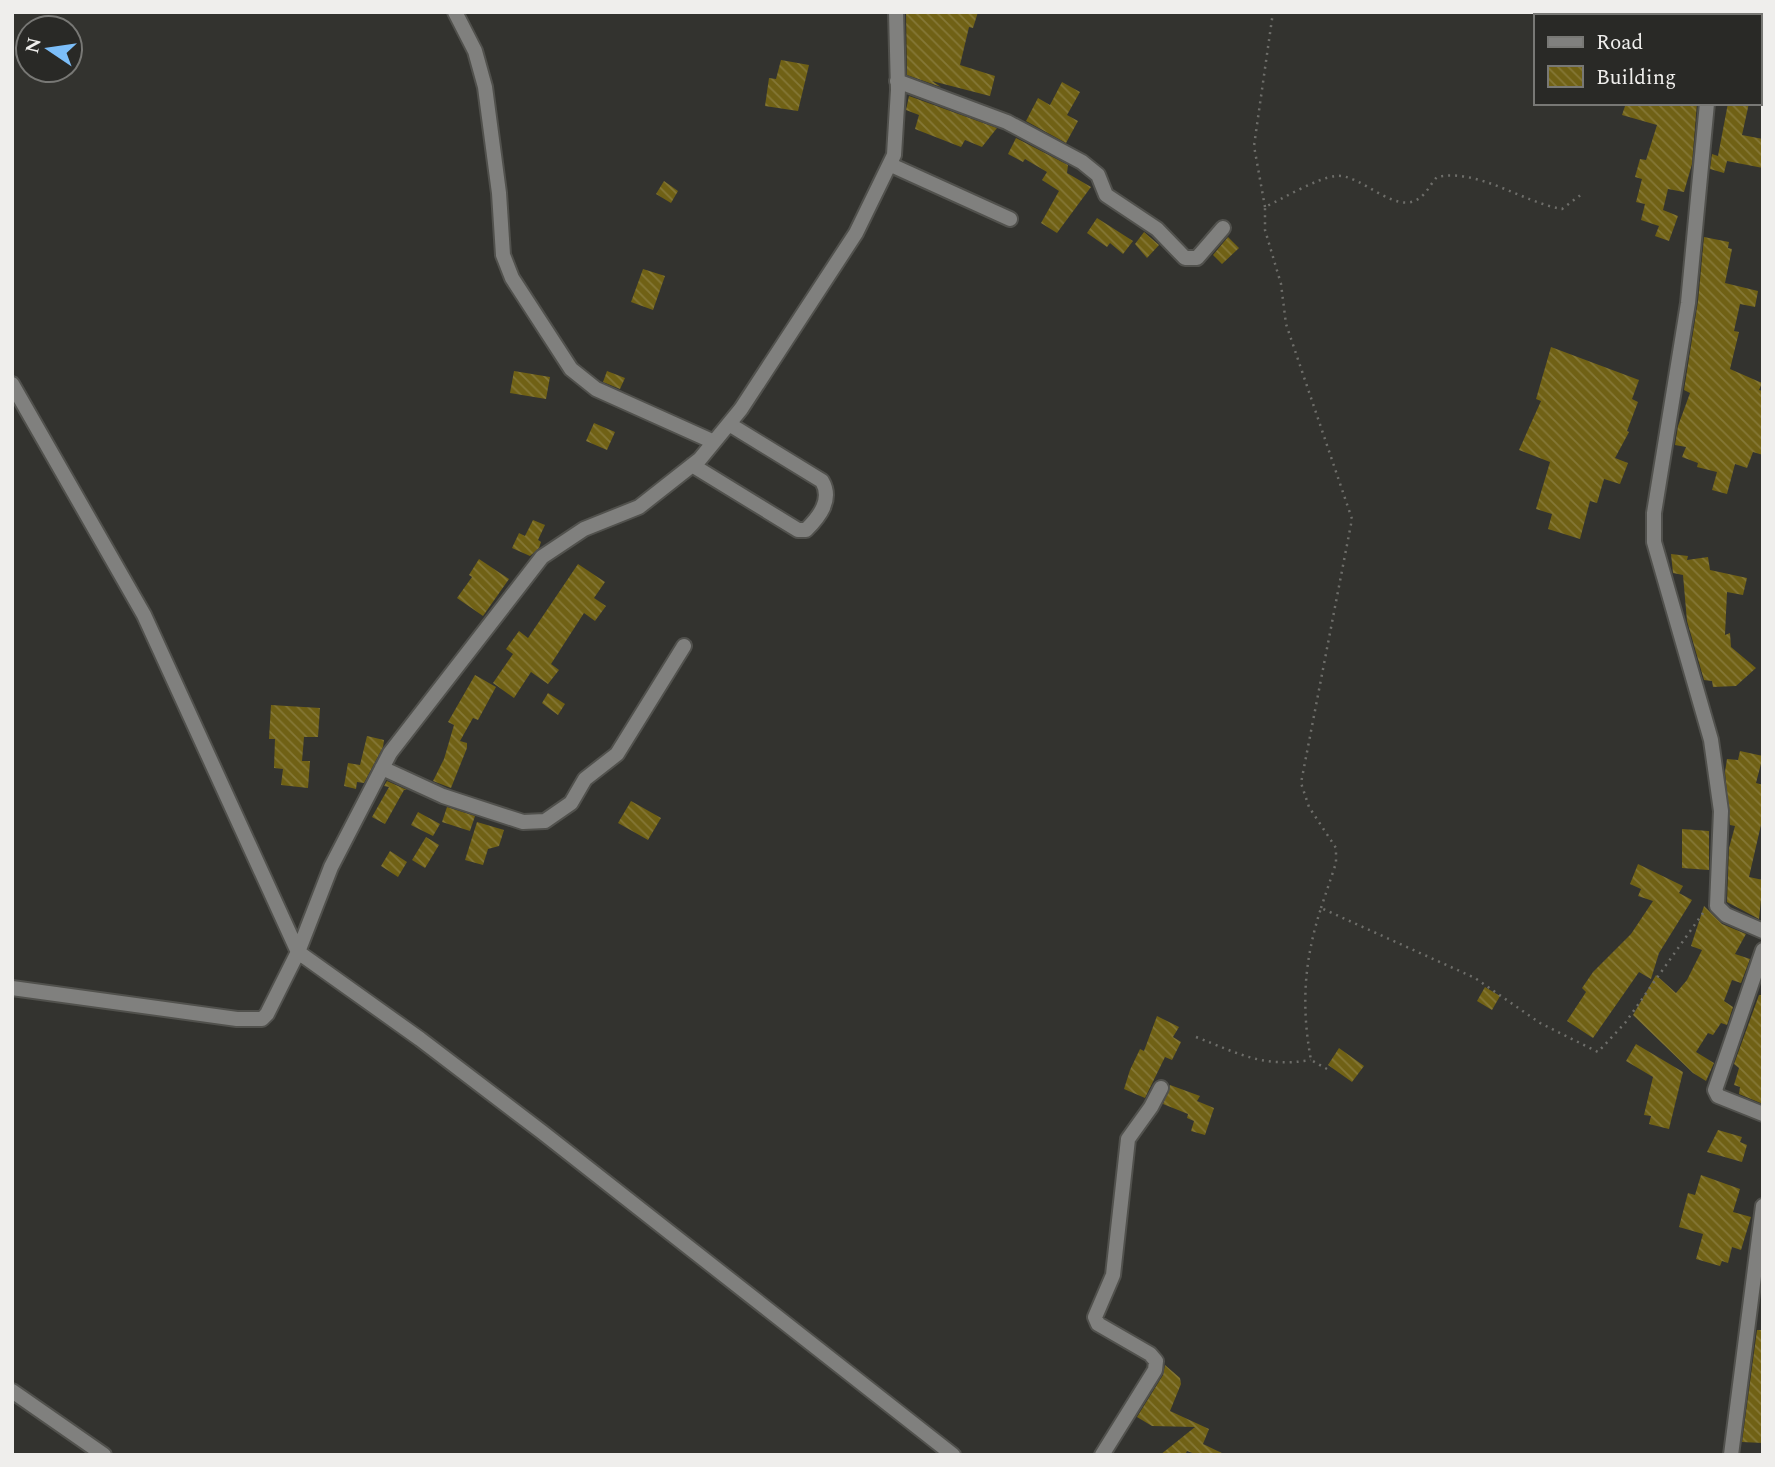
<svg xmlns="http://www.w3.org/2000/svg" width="1775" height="1467" viewBox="0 0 1775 1467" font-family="Spectral,serif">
  <defs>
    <pattern id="building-back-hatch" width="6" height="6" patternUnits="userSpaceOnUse" patternTransform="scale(1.75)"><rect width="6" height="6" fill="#706115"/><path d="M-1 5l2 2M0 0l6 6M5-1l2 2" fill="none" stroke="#857837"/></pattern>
  </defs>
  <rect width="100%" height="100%" fill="#33332f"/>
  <path fill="url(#building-back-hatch)" d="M906,12H978L973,28L969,27L960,65L995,76L990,96L932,81L941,87L907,75Z
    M781,60L809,65L798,111L765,106L769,78L776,79Z
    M1062,82L1080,92L1067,115L1078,121L1066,143L1026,121L1038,98L1050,105Z
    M909,96L997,128L982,147L965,140L961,147L915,129L919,115L906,110Z
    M1626,103H1697L1692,164L1684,192L1668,189L1663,210L1678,216L1669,241L1655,236L1659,226L1641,220L1645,204L1636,202L1642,179L1635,177L1640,159L1646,160L1657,125L1622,115Z
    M1728,103H1749L1742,135L1763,139V168L1727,161L1724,173L1710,169L1712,154L1718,156Z
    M1016,138L1068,165L1067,173L1091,187L1057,233L1041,223L1059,191L1042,180L1047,172L1025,159L1023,162L1008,154Z
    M664,181L678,191L671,203L656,194Z
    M1097,218L1133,241L1123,254L1110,243L1107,247L1087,233Z
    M1144,232L1159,245L1147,258L1135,244Z
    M1228,237L1239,248L1222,264L1213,255Z
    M1704,237L1729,242L1728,248L1732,249L1725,283L1758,291L1755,307L1740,304L1734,331L1739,332L1730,369L1762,383L1759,390L1763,391V455L1753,452L1747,468L1735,464L1727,494L1712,490L1717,472L1697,467L1698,463L1682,457L1686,447L1675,445L1678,426L1690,393L1684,390L1698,301Z
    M643,269L665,276L653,310L631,302Z
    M1551,347L1639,380L1632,399L1638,402L1627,431L1629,432L1615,458L1628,463L1620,484L1604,479L1597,503L1590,501L1580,539L1548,529L1552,514L1536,509L1550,462L1519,450L1541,401L1536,399Z
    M514,371L550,377L546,399L510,393Z
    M607,371L625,378L620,389L603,382Z
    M594,423L615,432L607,450L586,441Z
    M533,520L545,525L538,540L541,542L539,548L530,556L512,548L519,533L525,536Z
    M1671,554L1688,556L1687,560L1708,557L1710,570L1747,578L1743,595L1727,592L1725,635L1730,633L1731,647L1756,668L1736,686L1713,687L1712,681L1704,680L1687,621L1683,575L1673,573Z
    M479,559L509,579L483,616L457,598L472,577L469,575Z
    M578,564L605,582L594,598L606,606L595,621L584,613L551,664L559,670L548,684L531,672L514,698L493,683L513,654L506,649L519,631L528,638Z
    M475,675L496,687L478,720L473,718L460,741L467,743V748L451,788L433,781L444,759L454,725L448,722Z
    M548,693L565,704L558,715L542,703Z
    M271,705L320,708L318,737H304L302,761H310L308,788L281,785L283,769L274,768L275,739H269Z
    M367,736L384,740L383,747L364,783L357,782L356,789L344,786L348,763L360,765Z
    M1740,751L1763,756L1756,783L1763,785V816L1749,877L1763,880L1759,919L1727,902L1729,848L1735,826L1730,825L1725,772L1727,759L1738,760Z
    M387,781L407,790H404L385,824L372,817L389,787L384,786Z
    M631,801L661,818L648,840L618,823Z
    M447,807L475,816L470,831L442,822Z
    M418,812L440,824L433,836L411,825Z
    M477,822L504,830L499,846L488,849L483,865L465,860Z
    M1682,829L1709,831V870L1682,868Z
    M426,837L439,845L425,868L412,860Z
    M390,851L407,862L398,877L381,866Z
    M1638,864L1683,886L1679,893L1692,900L1659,953L1651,979L1639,972L1593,1038L1567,1021L1586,992L1582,988L1593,972L1631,934L1653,901L1638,896L1641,889L1630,884Z
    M1704,906L1722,924L1746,934L1735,954L1750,959L1741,983L1732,980L1724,1001L1733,1007L1727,1025L1721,1023L1713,1035L1708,1033L1696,1052L1714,1063L1706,1081L1693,1073L1633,1015L1656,975L1676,993L1687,980L1702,950L1691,946Z
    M1485,987L1500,996L1492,1010L1477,1001Z
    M1759,995H1763V1104L1739,1094L1740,1087L1734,1085L1739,1068L1734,1064Z
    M1157,1016L1179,1027L1173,1037L1181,1042L1172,1060L1165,1057L1145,1098L1124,1089L1130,1070L1140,1049L1144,1051Z
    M1636,1044L1683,1072L1669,1129L1649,1124L1651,1116L1644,1115L1653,1077L1626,1061Z
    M1339,1048L1364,1066L1352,1082L1328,1065Z
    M1170,1085L1200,1096L1197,1101L1214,1108L1205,1135L1191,1131L1194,1121L1187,1118L1188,1114L1163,1104Z
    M1718,1130L1742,1137L1740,1142L1747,1145L1742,1162L1707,1152Z
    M1701,1175L1740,1189L1733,1212L1751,1217L1741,1250L1732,1247L1728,1263L1722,1261L1720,1266L1696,1259L1703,1234L1679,1227L1688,1193L1695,1195Z
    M1757,1330H1763V1443L1742,1442Z
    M1165,1365L1180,1378L1181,1384L1170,1411L1209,1429L1203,1444L1226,1455H1198L1187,1451L1185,1455H1160L1195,1427L1152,1426L1137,1417L1163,1375Z"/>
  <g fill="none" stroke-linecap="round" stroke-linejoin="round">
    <defs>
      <path id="minor" d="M455,12L475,51L485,87L499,193L503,255L512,278L571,369L596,389L714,442
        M1719,16L1720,12
        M897,81L1007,122L1082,162L1098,175L1106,195L1157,229L1185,258H1197L1223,228
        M1707,103L1688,303L1654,513V542L1711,740L1721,811L1717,906L1726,915L1763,931
        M891,165L1010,219
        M12,384L144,615L298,952L420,1039L542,1132L953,1455
        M692,465L798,530H806C819,517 833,500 822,481L729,424
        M382,768L443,796L523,822L545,821L571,803L585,779L617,754L684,646
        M1763,950L1715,1090L1718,1096L1763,1114
        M12,988L237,1019H262L267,1014L298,952L331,867L390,753L542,557L584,529L639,507L700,459L741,409L856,233L894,155L898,90L896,12
        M12,1391L104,1455
        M1102,1455L1155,1370L1156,1361L1150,1354L1098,1324L1095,1317L1113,1275L1128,1139L1151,1107L1161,1088
        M1731,1455L1763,1206"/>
    </defs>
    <use href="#minor" stroke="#51514d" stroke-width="18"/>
    <path stroke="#6e6e6a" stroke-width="2.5" stroke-dasharray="2 5" stroke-linecap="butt" d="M1265,207L1254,146L1273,12
      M1321,908L1336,863V848L1309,807L1301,783L1352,519L1286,324L1281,284L1265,230V207C1284,198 1315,179 1335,176C1362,172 1399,222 1424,194C1429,189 1432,182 1437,177C1478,168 1522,202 1562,209L1582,194
      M1196,1037C1240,1054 1263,1068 1311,1060
      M1327,1069L1311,1060C1301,1006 1304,961 1321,908L1475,978L1540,1023L1598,1052L1625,1023L1703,913"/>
    <use href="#minor" stroke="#80807e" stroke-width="14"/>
  </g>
  <rect width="1775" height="1467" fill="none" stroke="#efeeec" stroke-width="28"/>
  <rect x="1534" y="14" width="228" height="91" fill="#292926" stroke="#787875" stroke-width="2"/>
  <rect x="1548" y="37" width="35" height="10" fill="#80807e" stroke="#787875" stroke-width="2"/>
  <text x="1596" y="49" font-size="21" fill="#efeeec">Road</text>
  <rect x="1548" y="66" width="35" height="21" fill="url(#building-back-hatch)" stroke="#787875" stroke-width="2"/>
  <text x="1596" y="84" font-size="21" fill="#efeeec">Building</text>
  <g transform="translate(49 49) rotate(283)"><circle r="33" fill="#292926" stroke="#787875" stroke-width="2"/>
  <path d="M0-5L12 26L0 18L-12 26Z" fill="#7cbef9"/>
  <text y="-10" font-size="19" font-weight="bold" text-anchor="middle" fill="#efeeec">N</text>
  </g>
</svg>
